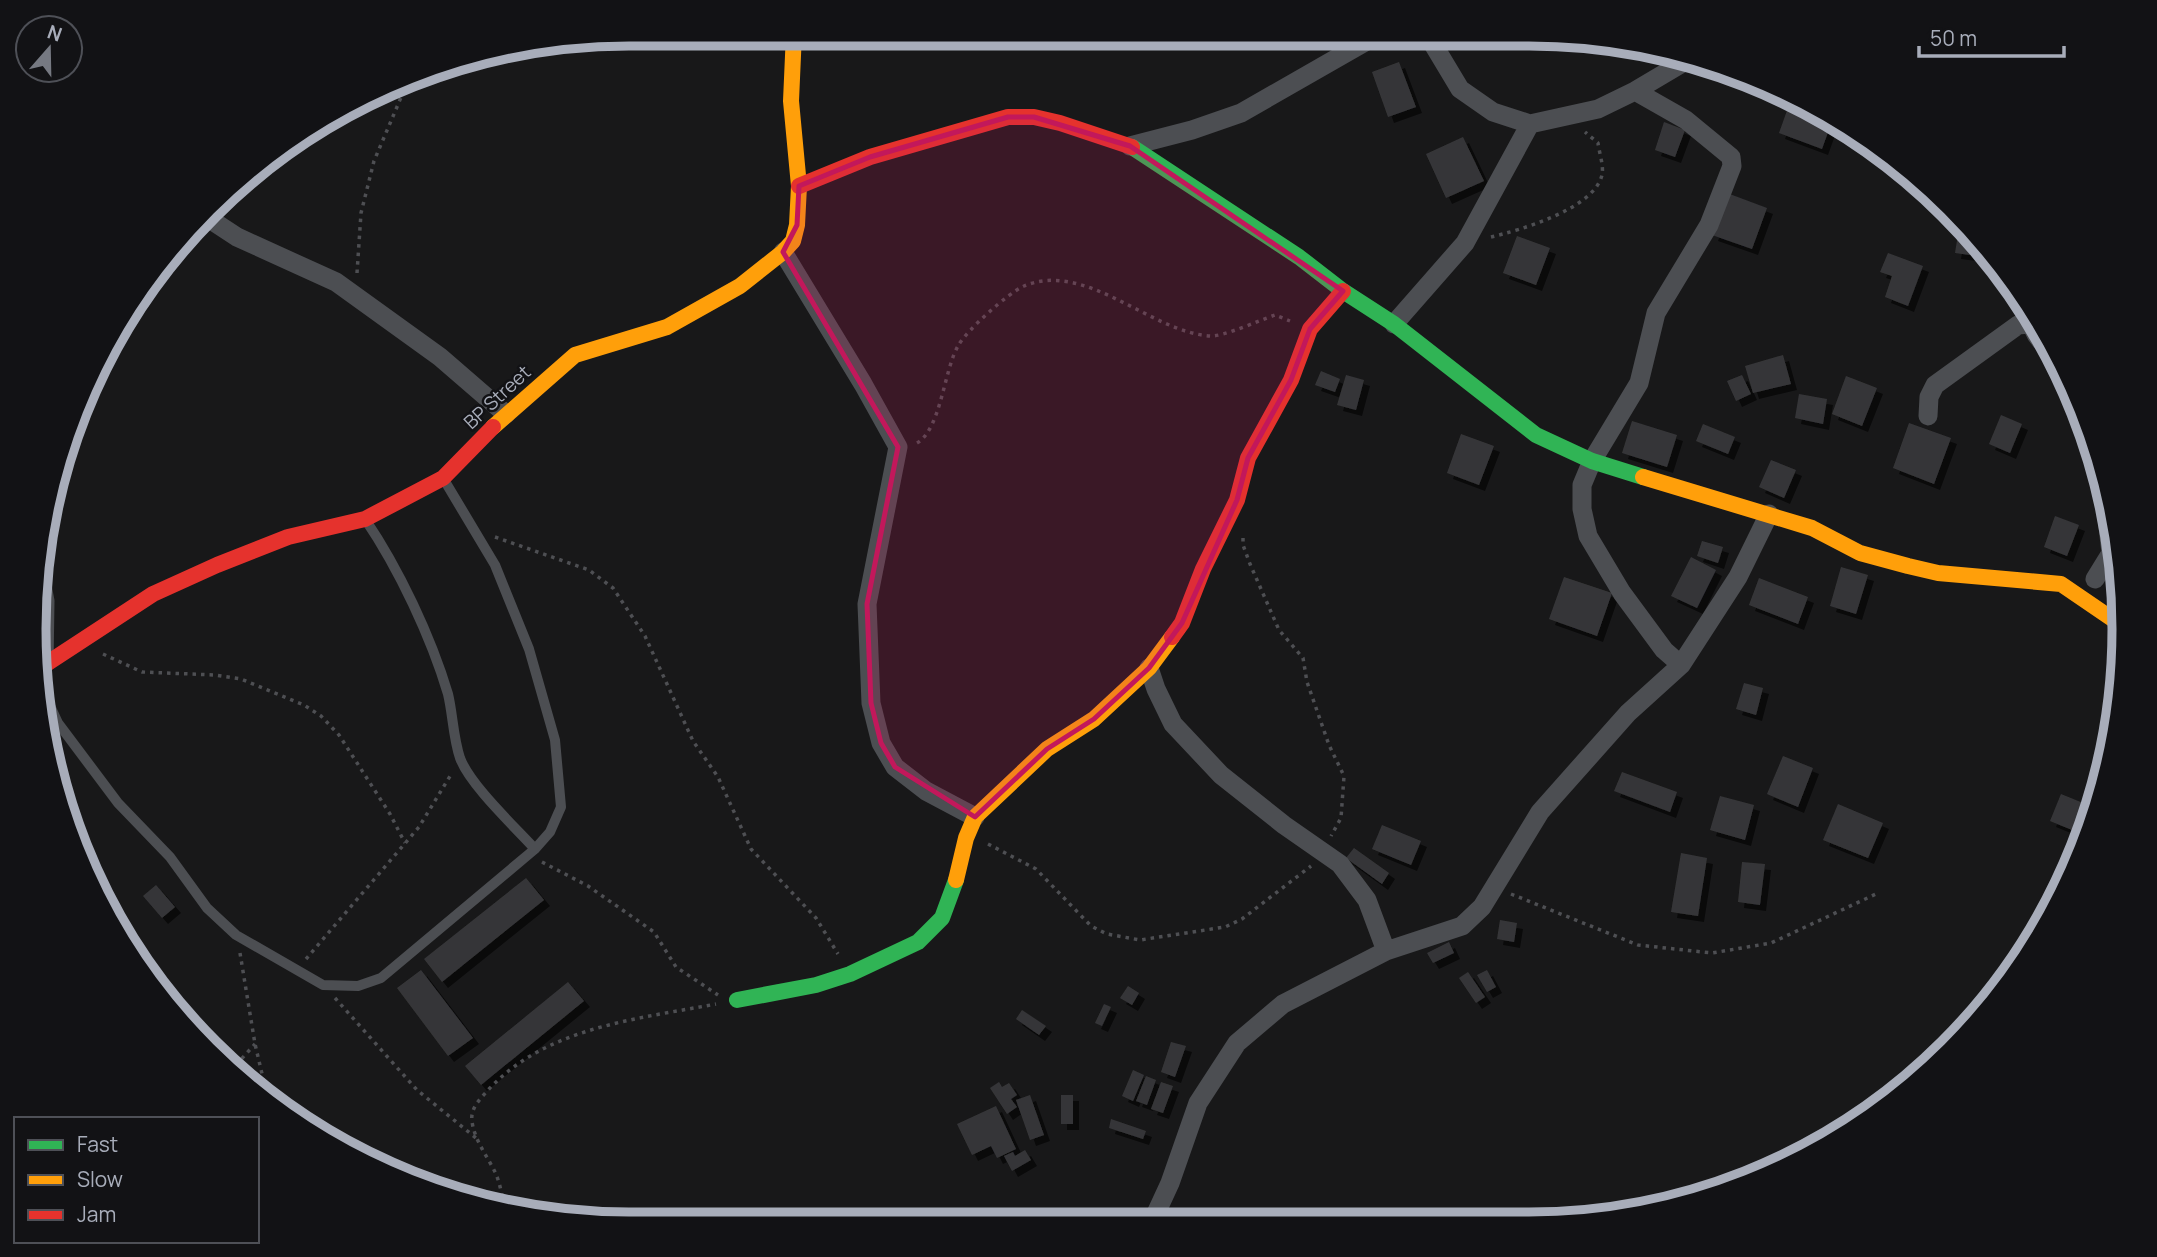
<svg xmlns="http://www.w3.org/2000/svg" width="2157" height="1257" viewBox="0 0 2157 1257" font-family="Manrope,sans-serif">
  <defs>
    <filter id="shadow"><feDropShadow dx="6" dy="6" stdDeviation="0" flood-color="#0009"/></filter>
  </defs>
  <rect width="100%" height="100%" fill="#181819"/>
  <path fill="#363638" filter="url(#shadow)" d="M1399,62L1416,107L1388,117L1372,72Z
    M1789,105L1832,121L1822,149L1779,133Z
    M1664,122L1685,130L1675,157L1655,150Z
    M1463,137L1484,181L1446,198L1426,154Z
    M1727,193L1767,208L1752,249L1712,235Z
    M1959,228L1967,229L1973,237L1970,255L1955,253Z
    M1517,236L1550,248L1536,285L1503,273Z
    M1888,253L1923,266L1908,306L1885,297L1892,276L1880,272Z
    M1783,355L1791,384L1753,393L1745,366Z
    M1321,371L1340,379L1335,392L1315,385Z
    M1346,375L1364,380L1356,410L1337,405Z
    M1742,375L1751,394L1736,401L1727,381Z
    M1846,376L1877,388L1862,426L1832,414Z
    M1799,394L1827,399L1823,424L1795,418Z
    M2001,415L2022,424L2010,453L1989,444Z
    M1632,421L1677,435L1667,467L1622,453Z
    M1909,423L1951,438L1934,484L1893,468Z
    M1703,424L1735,437L1728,454L1696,441Z
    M1461,434L1494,446L1479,485L1447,473Z
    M1771,460L1796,470L1784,498L1759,487Z
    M2055,516L2079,525L2067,556L2044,547Z
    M1702,541L1723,547L1718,563L1697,556Z
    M1691,557L1716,570L1697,608L1671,596Z
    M1841,567L1868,575L1856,614L1830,606Z
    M1564,577L1612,593L1597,636L1549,619Z
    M1759,578L1808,597L1798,624L1749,605Z
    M1744,683L1763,688L1756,715L1736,709Z
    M1783,756L1813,768L1798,807L1767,794Z
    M1622,772L1677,792L1670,812L1614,791Z
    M2061,794L2083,803L2072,830L2050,821Z
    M1720,796L1754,805L1745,840L1710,830Z
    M1838,804L1883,823L1868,858L1823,840Z
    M1382,825L1421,841L1411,865L1372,849Z
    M1354,848L1389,873L1382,884L1346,858Z
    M1681,853L1707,858L1698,916L1671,912Z
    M1742,862L1765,864L1760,905L1738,902Z
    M526,878L544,900L442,982L424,959Z
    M156,885L175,907L162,918L143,896Z
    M1500,920L1517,923L1514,942L1497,939Z
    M1449,942L1454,953L1433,963L1427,953Z
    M421,970L473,1038L448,1056L397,988Z
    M1487,970L1496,987L1487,992L1477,975Z
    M1468,972L1485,997L1476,1003L1459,978Z
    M568,982L584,1001L481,1085L465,1066Z
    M1128,986L1139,993L1132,1005L1120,998Z
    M1104,1004L1111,1007L1102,1026L1095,1023Z
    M1022,1010L1046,1026L1039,1035L1016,1019Z
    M1171,1042L1186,1046L1175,1077L1161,1072Z
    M1133,1070L1144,1075L1133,1101L1122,1096Z
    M1146,1076L1156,1080L1147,1105L1136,1101Z
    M999,1082L1002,1087L1009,1083L1017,1095L1011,1099L1017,1107L1007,1114L990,1088Z
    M1161,1082L1173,1086L1163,1113L1151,1109Z
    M1030,1095L1044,1135L1030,1140L1016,1100Z
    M1061,1095H1073V1124H1061Z
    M996,1106L1016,1149L997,1158L991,1146L972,1155L957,1124Z
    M1111,1119L1146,1131L1143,1139L1109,1128Z
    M1025,1150L1031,1160L1012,1171L1004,1156L1013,1152L1015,1156Z"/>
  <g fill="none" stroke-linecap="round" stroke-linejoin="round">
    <path stroke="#4e4f53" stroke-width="3.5" stroke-dasharray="3.5 5" stroke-linecap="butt" d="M1491,237C1520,230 1594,209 1602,175C1604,166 1599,152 1598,143L1585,132
      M357,273L361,213L374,161L408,81
      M917,443C941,429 944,370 958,346C966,331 1008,293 1024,286C1086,260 1150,332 1210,336C1223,337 1260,320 1275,315L1290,321
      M495,537L589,570L613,588L645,636L693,741L718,777L751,849L816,918L838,954
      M1243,538V545L1250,564L1279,630L1303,658L1307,682L1329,745L1344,776L1341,818L1331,836
      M103,654L142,672L215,675L241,679L304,705L321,716L339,735L390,814L405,843
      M988,844L1036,869L1091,926L1107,934L1140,940L1225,927L1242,919L1311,866
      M542,862L588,886L654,932L676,967L718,995
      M1511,894L1638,945L1712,953L1771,943L1876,894
      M240,953L255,1044L267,1095
      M306,959L419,827L452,773
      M335,998L417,1090L476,1138
      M236,1065L255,1044
      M504,1205C502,1195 500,1184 496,1174C488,1157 474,1140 472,1121C470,1108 481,1098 489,1089C547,1027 637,1019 716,1004"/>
    <path stroke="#4c4e52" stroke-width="10" d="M365,519C399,569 431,637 448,694C453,715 453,737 460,758C470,785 514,826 535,849
      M44,669L47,699L58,723L118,803L170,857L207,908L236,935L323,985L358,986L381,978L535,849L550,832L561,807L555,740L529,649L495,565L443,478"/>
    <path stroke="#4c4e52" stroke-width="19" d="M1635,91L1686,120L1731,157L1732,166L1709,225L1656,313L1639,383L1592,461L1582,485V509L1588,536L1622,593L1664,650L1681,665
      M1530,124L1598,109L1635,91L1689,59
      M1130,146L1192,130L1241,113L1379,34
      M208,218L237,237L336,282L440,357L506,414
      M783,252L863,384L898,447L867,604L871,703L881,743L895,767L926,791L975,817
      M2030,310C2029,327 2037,340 2052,351
      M1394,324L1465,243L1530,124L1493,112L1460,89L1427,34
      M1928,416L1929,397L1935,385L2018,325L2029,324
      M40,575L45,601L44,665
      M2095,579L2111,553L2103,483
      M1149,668L1156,689L1173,724L1221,775L1284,825L1340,864L1367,900L1386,951
      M1152,1222L1170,1183L1198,1103L1237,1043L1283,1004L1386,951L1462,926L1482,907L1540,812L1628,713L1681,665L1738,577L1769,514"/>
    <path stroke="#30b455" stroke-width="16" d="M1132,147L1299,257L1343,291L1394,324L1536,435L1592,461L1643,477
      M737,1000L816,985L850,974L918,942L942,918L956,880"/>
    <path stroke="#ff9f0a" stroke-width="16" d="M493,427L575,355L667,327L740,286L783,252L793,241L797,225L799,186L791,101L794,33
      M1643,477L1812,528L1860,553L1908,566L1938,573L2061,584L2124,627
      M956,880L966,838L975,817L1047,749L1094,719L1149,668L1172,637"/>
    <path stroke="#e5322d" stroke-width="16" d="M799,186L870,157L1008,117H1034L1060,123L1132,147
      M1172,637L1182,623L1203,569L1237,500L1248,458L1291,380L1310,329L1343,291
      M40,668L153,594L217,565L288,537L365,519L443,478L493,427"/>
  </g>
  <path fill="#c2185b" fill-opacity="0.2" stroke="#c2185b" stroke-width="5" stroke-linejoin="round" d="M1008,117H1034L1130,146L1343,291L1310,329L1291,380L1248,458L1237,500L1182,623L1149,668L1094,719L1047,749L975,817L895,767L881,743L871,703L867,604L898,447L783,252L797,225L799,186L870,157Z"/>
  <g text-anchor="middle" stroke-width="5" stroke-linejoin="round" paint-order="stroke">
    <g font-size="19" fill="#a8adba" stroke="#121215">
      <text transform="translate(497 397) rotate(-43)" y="7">BP Street</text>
    </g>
  </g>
  <path d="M0 0H2157V1257H0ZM629 46H1529A583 583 0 0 1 2112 629V629A583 583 0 0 1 1529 1212H629A583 583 0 0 1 46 629V629A583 583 0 0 1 629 46Z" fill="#121215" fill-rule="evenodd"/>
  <path fill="none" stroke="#a8adba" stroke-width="9" d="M629 46H1529A583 583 0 0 1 2112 629V629A583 583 0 0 1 1529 1212H629A583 583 0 0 1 46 629V629A583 583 0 0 1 629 46Z"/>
  <rect x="14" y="1117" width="245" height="126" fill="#121215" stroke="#4e5057" stroke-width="2"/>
  <rect x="28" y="1140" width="35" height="10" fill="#30b455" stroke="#4e5057" stroke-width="2"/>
  <text x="77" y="1152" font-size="21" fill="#a8adba">Fast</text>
  <rect x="28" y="1175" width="35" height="10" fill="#ff9f0a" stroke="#4e5057" stroke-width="2"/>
  <text x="77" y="1187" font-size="21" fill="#a8adba">Slow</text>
  <rect x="28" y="1210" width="35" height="10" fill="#e5322d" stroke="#4e5057" stroke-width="2"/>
  <text x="77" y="1222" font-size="21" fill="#a8adba">Jam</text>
  <g transform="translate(49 49) rotate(20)"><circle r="33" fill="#121215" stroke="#4e5057" stroke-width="2"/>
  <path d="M0-5L12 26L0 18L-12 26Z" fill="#767982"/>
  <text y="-10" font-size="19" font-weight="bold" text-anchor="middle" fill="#a8adba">N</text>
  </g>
  <path d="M1919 46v10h145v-10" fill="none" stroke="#a8adba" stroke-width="3.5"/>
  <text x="1930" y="46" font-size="21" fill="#a8adba" stroke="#121215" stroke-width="5" paint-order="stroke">50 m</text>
</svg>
